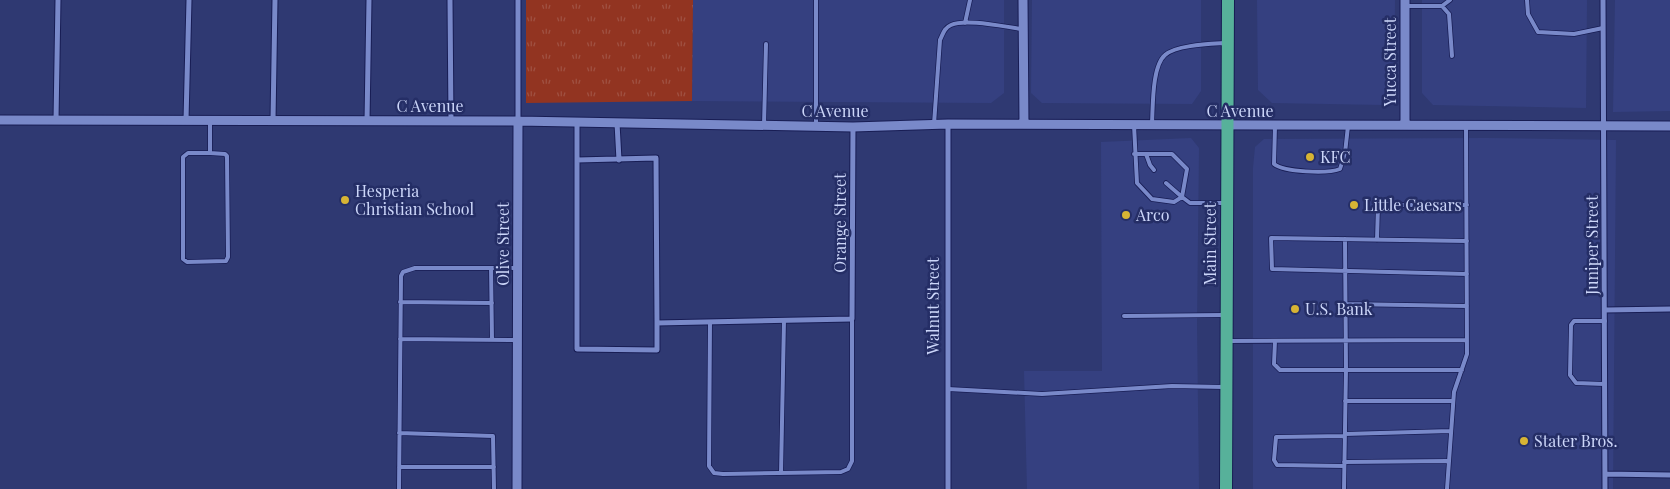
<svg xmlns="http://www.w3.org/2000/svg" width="1670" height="489" viewBox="0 0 1670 489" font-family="'Playfair Display',serif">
  <defs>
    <pattern id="grass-tufts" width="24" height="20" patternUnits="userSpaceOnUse" patternTransform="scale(1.25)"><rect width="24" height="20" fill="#923421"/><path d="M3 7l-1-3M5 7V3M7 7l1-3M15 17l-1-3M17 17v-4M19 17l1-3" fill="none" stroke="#a05142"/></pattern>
  </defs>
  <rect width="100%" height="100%" fill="#2f3972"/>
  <path fill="#354080" d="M693,0H1004V93L991,103L692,101Z
    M1032,0H1201V91L1192,104L1042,103L1031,93Z
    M1257,0H1395L1394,96L1384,105L1272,103L1258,90Z
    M1422,0H1587L1586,108L1433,105L1422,93Z
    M1615,0H1670V111L1613,112Z
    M1191,138L1199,148L1197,325L1199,489H1027L1024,371H1102L1101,142Z
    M1486,138L1616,140L1613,489H1253V168L1255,147L1264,139Z"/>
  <path fill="url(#grass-tufts)" d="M526,0H693L692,101L526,103Z"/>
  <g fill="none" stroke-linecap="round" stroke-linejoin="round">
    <defs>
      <path id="service" d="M816,0V126
        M1527,0L1528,14L1538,32L1574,34L1603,28
        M1405,6H1442L1449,14L1452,56
        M1442,6L1450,0
        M965,23L970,0
        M1152,123C1153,106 1152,66 1165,55C1176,45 1210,44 1225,43
        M934,124L940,40C943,34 944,28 951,25C966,18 1005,27 1022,29
        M764,125L766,44
        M1134,125L1137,183L1152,199L1174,202L1182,197L1166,183
        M1275,126L1274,164C1284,172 1327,174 1340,169L1345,153L1348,126
        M210,153L225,154L227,156L228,257L226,261L187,262L183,259V157L188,153H210V120
        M1134,154H1172L1187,169L1182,197L1190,203H1224
        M1146,154L1150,165L1154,170
        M1377,240L1378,205H1467
        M1467,241L1271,238L1272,269L1467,274
        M491,268L492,340
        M400,302L492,303
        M1346,304L1467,306
        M1124,316L1224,315
        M710,322L709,466L714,473L723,474L841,472L848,469L852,461V319
        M400,339L517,340
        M1229,341L1467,340
        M1275,341L1274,364L1280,370H1462
        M1604,384L1576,383L1570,375L1571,325L1574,321H1605
        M948,389L1042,394L1172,386L1224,387
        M1345,401H1453
        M399,433L493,436L494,489
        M1345,434L1450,431
        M1344,462L1447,461
        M1344,466L1277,465L1274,460L1276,437L1345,436
        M399,467H494
        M781,473L784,320
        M399,489L401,276L403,272L415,268H517
        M1344,489L1346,369L1345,239
        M1447,489L1454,392L1467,354L1466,126"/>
      <path id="minor" d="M450,0L451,121
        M1603,0L1605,489
        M56,120L58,0
        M186,120L189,0
        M273,120L275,0
        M367,121L369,0
        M518,121V0
        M577,123V349L657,350V323L852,319L853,127
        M617,123L619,160
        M948,124V489
        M577,160L656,158L657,323
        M1605,310L1670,309
        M1605,474L1670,475"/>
      <path id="tertiary" d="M1023,0L1024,124
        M1405,0V125
        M0,120L518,121L853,127L948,124L1670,126
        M517,489L518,121"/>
      <path id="primary" d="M1226,489L1228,0"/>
    </defs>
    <use href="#service" stroke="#181d54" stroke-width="5.5"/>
    <use href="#minor" stroke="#181d54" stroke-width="7"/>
    <use href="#tertiary" stroke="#181d54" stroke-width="11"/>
    <use href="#primary" stroke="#181d54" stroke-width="14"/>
    <use href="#service" stroke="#7989c9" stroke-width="4"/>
    <use href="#minor" stroke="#7989c9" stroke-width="5"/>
    <use href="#tertiary" stroke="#7989c9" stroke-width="9"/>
    <use href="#primary" stroke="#57b19a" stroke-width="12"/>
  </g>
  <g fill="#d7b434" stroke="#252e66" stroke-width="2">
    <circle cx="1310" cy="157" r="5"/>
    <circle cx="345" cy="200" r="5"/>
    <circle cx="1354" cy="205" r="5"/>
    <circle cx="1126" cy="215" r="5"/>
    <circle cx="1295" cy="309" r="5"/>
    <circle cx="1524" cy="441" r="5"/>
  </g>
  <g text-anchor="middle" stroke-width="5" stroke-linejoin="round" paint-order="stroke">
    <g font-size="16" fill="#ccd6f9" stroke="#252e66">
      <text transform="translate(1390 62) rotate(-90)" y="6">Yucca Street</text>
      <text x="430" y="112">C Avenue</text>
      <text x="835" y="117">C Avenue</text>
      <text x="1240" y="117">C Avenue</text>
      <text transform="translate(840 223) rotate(-90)" y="6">Orange Street</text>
      <text transform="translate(503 244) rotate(-90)" y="6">Olive Street</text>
      <text transform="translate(1210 244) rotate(-90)" y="6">Main Street</text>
      <text transform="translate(1592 245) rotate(-90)" y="6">Juniper Street</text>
      <text transform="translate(933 306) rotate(-90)" y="6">Walnut Street</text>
    </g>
    <g font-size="16" fill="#ccd6f9" stroke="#252e66" text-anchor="start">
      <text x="1320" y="163">KFC</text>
      <text x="355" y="197">Hesperia<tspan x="355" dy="18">Christian School</tspan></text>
      <text x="1364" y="211">Little Caesars</text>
      <text x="1136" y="221">Arco</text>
      <text x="1305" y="315">U.S. Bank</text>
      <text x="1534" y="447">Stater Bros.</text>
    </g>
  </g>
</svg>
